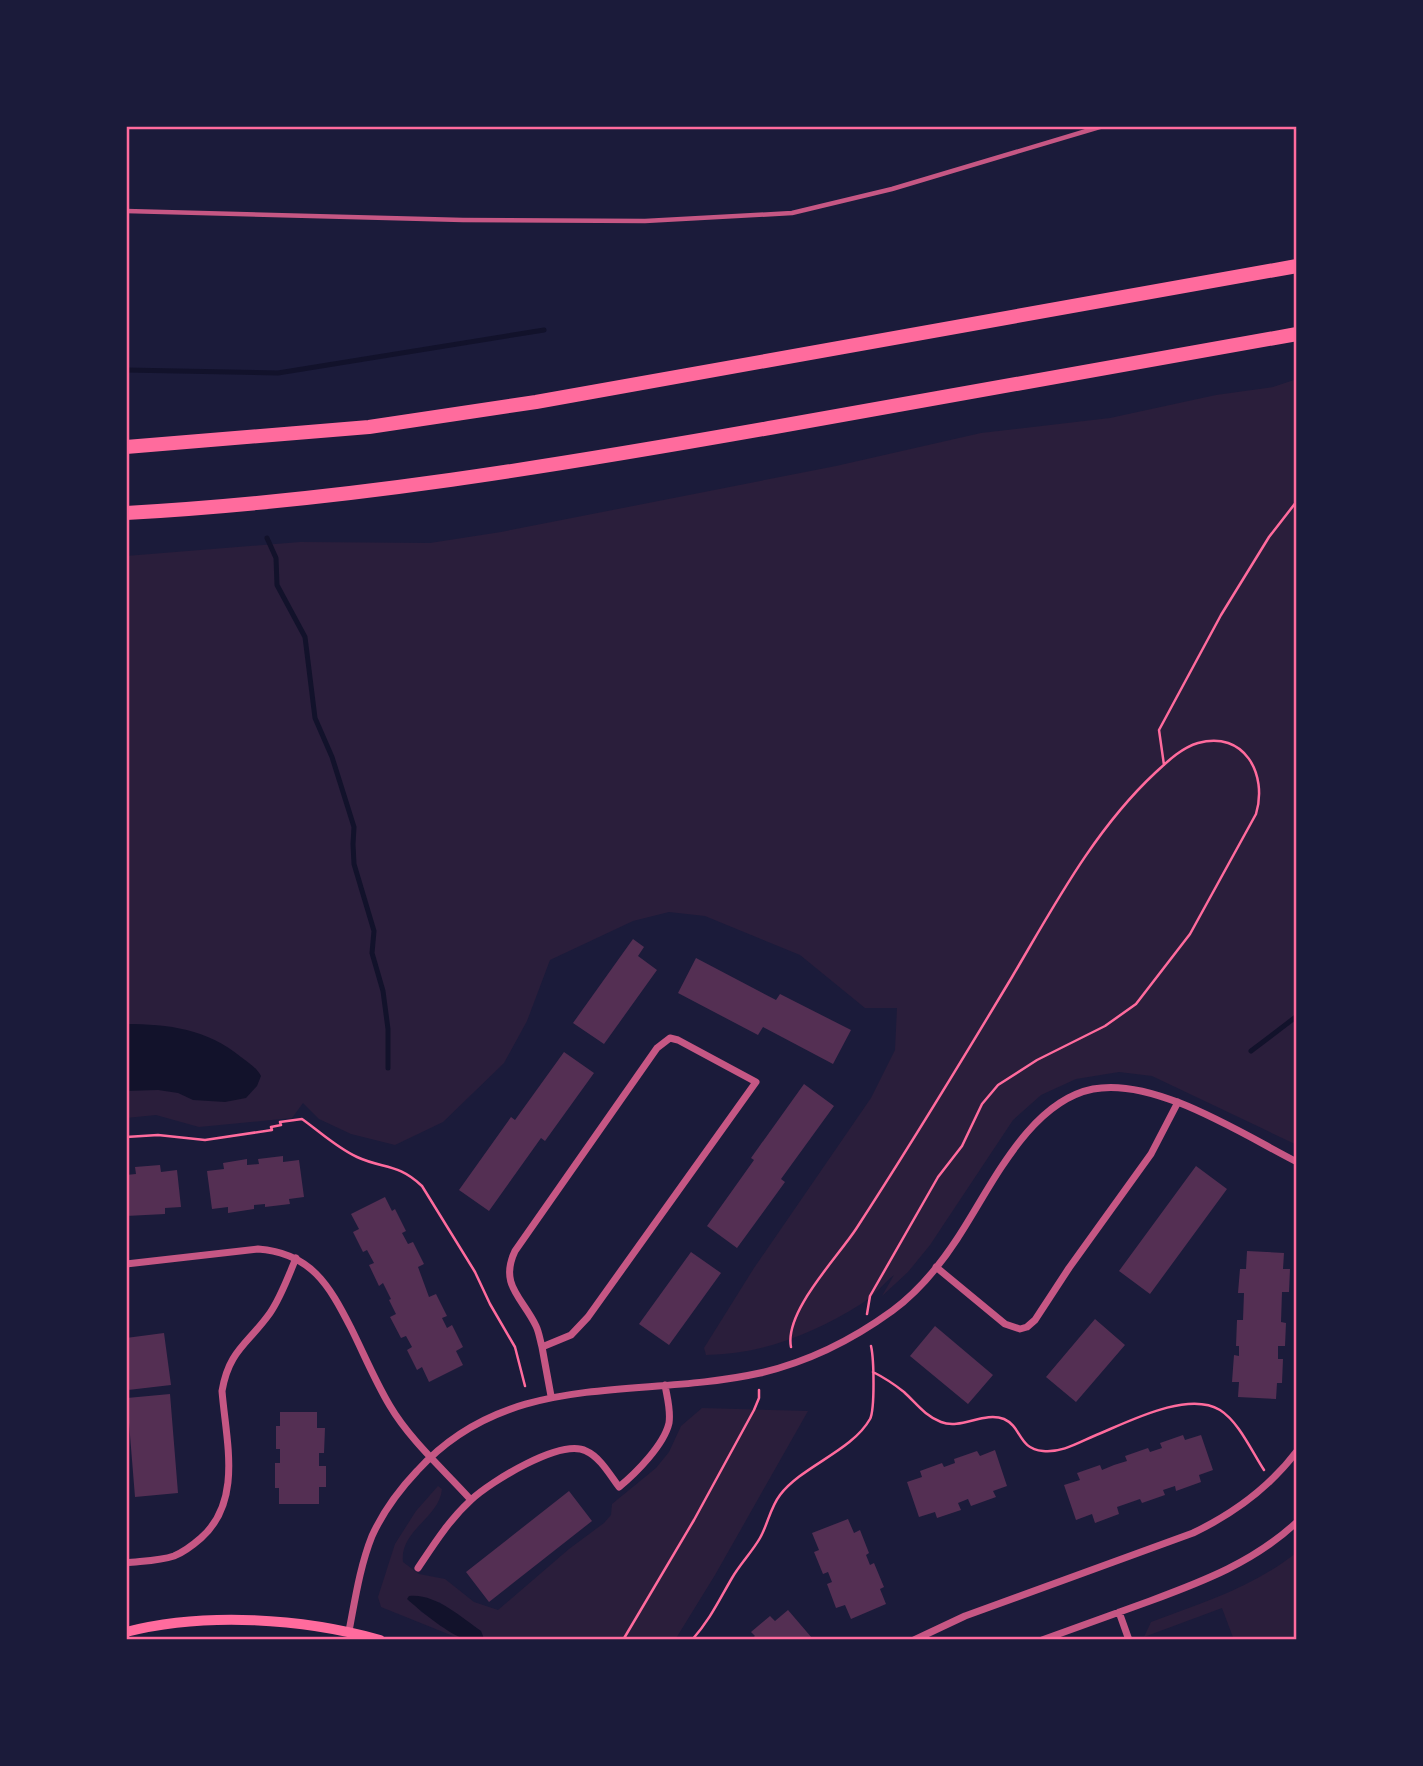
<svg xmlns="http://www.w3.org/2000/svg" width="1423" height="1766" viewBox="0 0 1423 1766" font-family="'Fira Sans Condensed',sans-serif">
  <rect width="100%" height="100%" fill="#1b1b3a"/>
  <path fill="#2a1e3b" d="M1297,379V1145L1152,1076L1119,1072L1076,1079L1041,1095L1013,1120L930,1245L908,1272L882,1296L894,1275C883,1284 873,1297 861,1304C813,1334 763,1354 706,1355L704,1348L754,1268L871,1098L895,1050L897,1008H865L800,955L705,916L669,912L633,921L550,960L527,1021L504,1063L443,1122L395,1145L351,1134L319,1119L303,1103L292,1118L199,1127L156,1115L126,1118V556L300,542L430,543L501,532L836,466L981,433L1110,418L1216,395L1273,387Z
    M702,1408L808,1411L715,1575L675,1640H483L484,1639L481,1631L439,1602L420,1611L467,1640H463L381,1607L378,1597L395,1544L416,1511L438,1486L442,1489C440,1517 399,1531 403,1562L419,1574L445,1579L474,1602L498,1610L569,1549L604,1523L611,1515L612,1504L656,1468L669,1452L681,1426Z
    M1297,1552V1640H1234L1222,1608L1144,1637L1151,1622C1202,1603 1254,1587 1297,1552Z"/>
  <path fill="#12122b" d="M126,1024C169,1024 207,1029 241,1057C249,1063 257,1068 261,1076L257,1086L246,1098L225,1102L193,1100L178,1093L158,1090L126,1091Z
    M409,1596C435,1593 461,1617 481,1631L484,1639C480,1640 473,1641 468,1640C452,1637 419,1610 407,1599Z"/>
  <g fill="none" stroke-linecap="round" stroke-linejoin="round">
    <path stroke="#12122b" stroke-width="5" d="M126,370L278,373L544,330
      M267,538L276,558L277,585L305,637L315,718L332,757L354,827L353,844L354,864L374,931L372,953L383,991L388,1029V1068
      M1251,1051L1297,1016"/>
  </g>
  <path fill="#542f53" d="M633,939L644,947L638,956L657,970L604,1044L573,1023Z
    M696,958L776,1000L780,994L851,1030L833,1064L763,1027L758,1035L678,993Z
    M564,1052L594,1073L545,1141L541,1138L489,1211L459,1190L511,1117L515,1120Z
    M804,1084L834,1106L781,1179L785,1182L737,1248L707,1226L754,1160L751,1158Z
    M283,1156V1162L299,1160L304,1197L289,1199L290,1204L265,1207V1204L254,1205V1209L228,1213V1207L212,1209L207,1171L224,1169L223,1163L247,1159V1165L259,1164L258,1159Z
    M160,1165L161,1172L177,1170L181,1207L165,1208V1214L126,1216V1175L136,1174L135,1167Z
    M1196,1166L1227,1189L1150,1294L1119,1271Z
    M385,1197L392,1211L395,1209L406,1231L402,1233L408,1244L413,1242L424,1264L418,1267L429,1297L436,1294L447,1316L442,1318L447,1328L452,1325L463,1347L456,1351L463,1365L429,1382L422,1367L417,1370L407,1350L412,1347L406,1336L401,1338L390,1317L396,1314L389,1300L391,1299L383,1283L379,1286L369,1265L374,1263L367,1250L363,1252L353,1232L359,1229L351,1214Z
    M1247,1251L1284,1253L1283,1269H1290L1289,1292H1282L1281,1322L1286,1323L1285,1346H1278V1359H1283L1282,1383H1277L1276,1399L1238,1397L1239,1382H1232L1234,1355L1239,1356V1346H1236L1237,1320H1243L1244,1293H1238L1240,1269H1246Z
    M691,1252L721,1273L669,1345L639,1324Z
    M1095,1319L1125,1345L1076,1402L1046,1377Z
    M935,1326L993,1375L968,1404L910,1356Z
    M164,1333L171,1385L128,1390L126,1338Z
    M170,1394L178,1493L135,1497L127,1398Z
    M280,1412H317V1428H325L324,1453H319V1466H326V1487H319V1504H279V1488H275V1463H280V1449H276V1426H280Z
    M1183,1435L1185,1440L1201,1435L1213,1470L1199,1475L1201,1482L1176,1491L1175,1486L1163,1490L1165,1495L1142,1503L1140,1499L1117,1507L1119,1514L1095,1523L1092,1514L1076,1520L1064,1485L1080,1480L1077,1473L1100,1465L1102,1470L1114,1465L1127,1461L1125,1456L1148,1448L1150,1452L1162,1448L1160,1443Z
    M995,1450L1007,1486L993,1491L996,1497L971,1506L968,1499L958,1503L961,1510L937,1518L935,1512L919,1517L907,1482L922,1477L920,1471L942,1463L944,1467L955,1463L954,1459L977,1451L980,1456Z
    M569,1491L592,1521L489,1602L466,1572Z
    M848,1519L854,1533L860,1530L869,1553L866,1555L870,1565L874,1563L884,1587L880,1589L886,1604L851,1619L845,1605L836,1608L827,1584L832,1582L828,1572L823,1574L814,1552L819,1550L812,1533Z
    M788,1610L812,1638L809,1640H750L755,1636L751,1632L770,1616L775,1621Z"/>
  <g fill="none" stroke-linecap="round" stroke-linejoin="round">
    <path stroke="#ff6b9d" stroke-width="2.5" d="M1164,765L1159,730L1221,615L1269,537L1297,501
      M126,1137L158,1135L205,1140L272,1130L271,1127L281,1125L280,1122L302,1119C319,1131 337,1148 357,1157C383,1169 398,1163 422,1186L475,1272L490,1304L515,1347L525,1386
      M791,1347C784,1312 837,1258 856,1229C910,1146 961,1062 1012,977C1054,906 1094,830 1155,773C1167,762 1181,748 1198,743C1244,730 1268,774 1256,814L1190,934L1136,1004L1105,1026L1037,1060L998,1085L982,1104L962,1146L938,1177L870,1296L867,1314
      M873,1372C885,1378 894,1384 904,1392C916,1403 925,1416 941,1422C961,1430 984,1411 1004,1419C1022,1427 1018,1449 1043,1451C1061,1453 1078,1443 1094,1436C1126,1423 1187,1390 1220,1410C1239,1422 1252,1452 1264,1470
      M623,1640L694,1520L754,1410L759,1398V1390
      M692,1640C711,1618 718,1602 732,1578C740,1564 752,1552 760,1538C768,1524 770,1508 780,1495C802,1466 852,1451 870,1419C875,1409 874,1359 871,1346"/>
    <path stroke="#c65784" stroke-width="4.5" d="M126,211L463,220L645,221L792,213L892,189L1103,126"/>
    <path stroke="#c65784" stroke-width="7" d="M126,1264L258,1249C311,1253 329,1285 351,1328C364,1354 375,1381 390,1406C410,1440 444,1470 471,1500
      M936,1267L1005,1324L1020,1329L1027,1327L1035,1320L1069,1268L1151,1154L1178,1102
      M542,1347C540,1340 539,1332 536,1326C522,1297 499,1285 515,1251L657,1048L670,1038L678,1040L756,1082L588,1317L571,1335L542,1347L551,1396
      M126,1563C142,1561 159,1561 174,1556C184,1552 193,1545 201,1538C243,1501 226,1441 222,1391C229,1350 248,1344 270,1313C281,1297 288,1277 296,1258
      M418,1568C434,1544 449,1520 471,1500C490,1482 561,1438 586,1451C600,1457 610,1475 619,1487C636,1473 664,1445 669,1423C671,1410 667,1397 665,1385
      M1119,1612L1129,1640
      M349,1631C355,1600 360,1566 372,1536C383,1512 399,1490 417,1471C510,1368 638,1400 760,1373C808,1362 852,1340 892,1311C918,1292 940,1265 957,1239C991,1188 1028,1102 1093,1089C1155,1077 1242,1134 1297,1162
      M914,1640L965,1616L1193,1533C1235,1513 1269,1488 1297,1451
      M1042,1640C1078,1627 1114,1614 1150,1601C1204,1581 1254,1562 1297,1522"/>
    <path stroke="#ff6b9d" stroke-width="10" d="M126,1632C205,1612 302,1618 380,1640"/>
    <path stroke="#ff6b9d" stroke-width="14" d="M126,447L369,427L536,402L1297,266
      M126,513C344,501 560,465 775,427C949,396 1123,365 1297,334"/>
  </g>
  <rect width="1423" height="1766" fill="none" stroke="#1b1b3a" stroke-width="256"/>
  <rect x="128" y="128" width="1167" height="1510" fill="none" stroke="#ff6b9d" stroke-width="2.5"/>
</svg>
